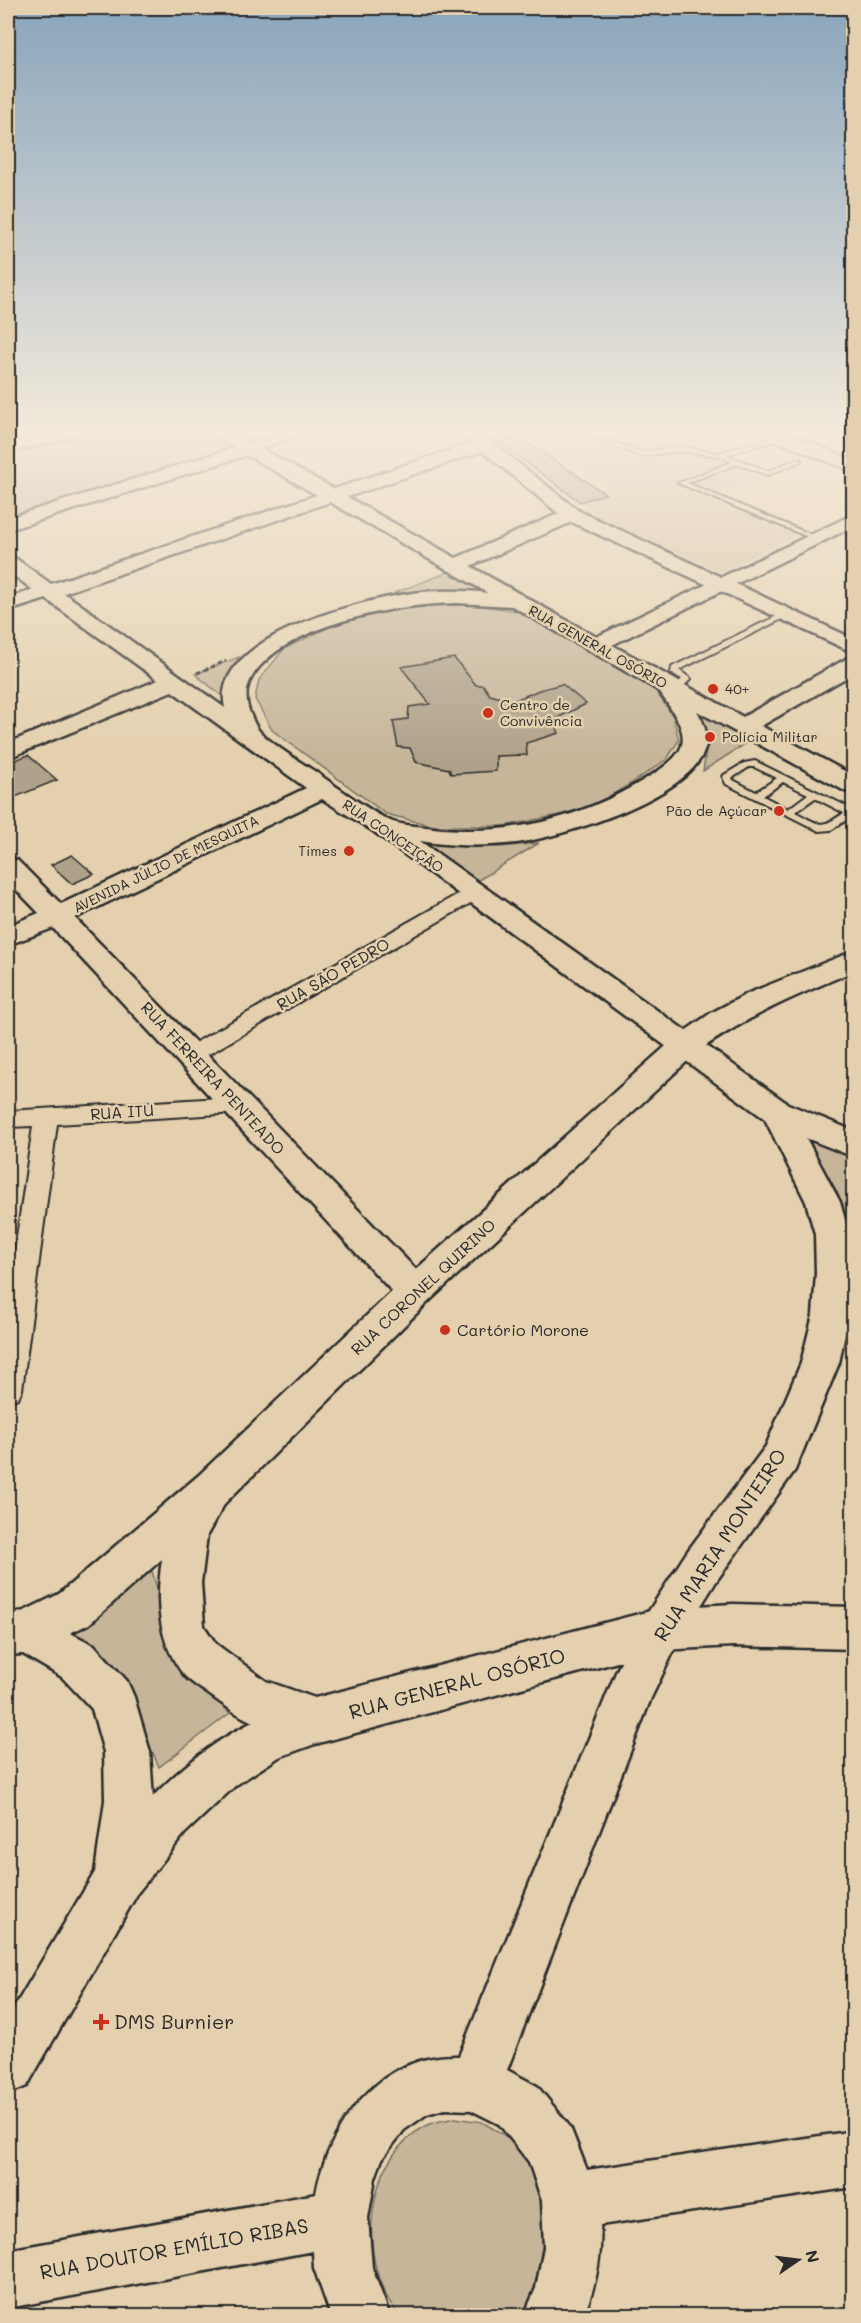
<svg xmlns="http://www.w3.org/2000/svg" width="861" height="2323" viewBox="0 0 861 2323" font-family="Mali,sans-serif">
  <rect width="100%" height="100%" fill="#e4d0ae"/>
  <filter id="ink" filterUnits="userSpaceOnUse"><feTurbulence type="fractalNoise" baseFrequency=".0167" numOctaves="2"/><feDisplacementMap in="SourceGraphic" scale="12" xChannelSelector="R" yChannelSelector="G"/><feConvolveMatrix kernelMatrix="1 2 1 2 8 2 1 2 1" color-interpolation-filters="sRGB"/></filter>
  <g filter="url(#ink)">
    <path fill="#d4c2a3" d="M223,432H291L247,446Z
      M511,432H721L739,439L704,453L764,479L722,497L808,530L721,572L598,518L582,504L613,493L565,456Z"/>
    <path fill="#c6b599" stroke="#787062" stroke-width="1.5" d="M87,432H211L236,447L8,520V453Z
      M459,568L502,595L474,592L394,593Z
      M437,605H476L531,613L647,679L673,716L679,740L667,759L632,783L594,805L559,815L504,826H434L386,814L272,730L255,699L259,680L284,649L333,625L389,609Z
      M239,657L226,678L223,697L195,674Z
      M693,702L753,739L703,771C708,741 710,727 693,702Z
      M539,843L477,881L426,845L500,847Z
      M802,1133L853,1153V1207L840,1215Z
      M149,1561L178,1660L230,1713L159,1767L127,1692L67,1633Z
      M455,2118L482,2122L509,2138L531,2165L545,2199L544,2277L523,2316H400C355,2265 363,2156 428,2125C436,2121 447,2120 455,2118Z"/>
    <path fill="#b0a28a" stroke="#2b2b2b" stroke-width="1.5" d="M518,437L606,494L580,502L500,443Z
      M454,658L476,685H483L490,695L513,701L539,690L562,684L586,704L553,720L559,733L526,743L527,755L496,756V771L451,774L449,769L416,762L410,748L398,747L393,721L408,719L409,707L430,704L401,667Z
      M28,755L57,780L8,800V763Z
      M72,855L94,874L72,884L51,865Z"/>
    <g fill="none" stroke-linecap="round" stroke-linejoin="round">
      <defs>
        <path id="lane" d="M517,432H526L485,446L480,445Z
          M778,437L783,438L726,455L768,471L797,459H801V461L768,475L737,464L687,483L817,537V539H813L678,483L732,462L720,456L680,451L640,456L599,440L604,439L641,452L680,447L718,453Z
          M783,613L790,615L679,670L691,679L677,692L670,690L682,679L671,673L672,667Z
          M755,761L850,808L854,807V815L831,830L819,831L726,784L723,777L724,775L744,763ZM749,767H754L777,778L756,792L733,780L732,778ZM783,782L808,794L788,809L763,796ZM815,798L844,813C819,830 821,825 795,812Z"/>
        <path id="street" d="M288,432H306L252,452L248,453L242,449L244,446Z
          M474,887L481,889L484,893L481,897L200,1059L192,1062L184,1059L181,1054L184,1049L467,889Z
          M237,1097L245,1099L249,1105L245,1111L237,1113L57,1124L22,1390L18,1398L8,1402V1299L33,1126L8,1127V1111Z"/>
        <path id="secondary" d="M211,432H231L334,489L477,441H489L491,445L489,449L347,497L456,558L565,511H579L581,515L579,519L470,566L596,637L854,514V526L612,645L743,717L846,659L854,658V673L761,726L854,776V793L845,791L697,711C703,721 708,733 706,745C696,796 562,837 516,843C484,847 452,846 420,841L788,1104L854,1131V1157L806,1138L840,1202L849,1234L852,1273L849,1315L839,1363L795,1470L717,1580L677,1644L651,1698L507,2070L537,2086L570,2127L587,2170L854,2131V2187L600,2225C602,2257 596,2286 583,2316H524L536,2288L544,2247L542,2201L529,2162L499,2124L471,2110L444,2109L427,2114L404,2130L382,2159L375,2178L368,2218L372,2268L390,2316H331L314,2268L313,2251L8,2308V2250L316,2194C329,2123 381,2053 459,2056L617,1670L647,1614L687,1552L766,1446L801,1363L813,1315L816,1273L815,1234L806,1202L765,1119L373,831L322,799L75,918L428,1282L433,1292L428,1302L415,1307L402,1302L53,928L8,945V926L39,913L8,881V858L17,860L61,904L306,788L172,691L8,758V743L158,680L46,599L8,611V598L33,590L8,571V556L15,558L51,584L317,495L247,455L8,530V518L234,448ZM330,502L488,593C461,590 433,590 406,594C356,602 209,638 225,708L64,593ZM457,603L512,606L658,690C692,737 695,750 642,781C578,820 508,836 433,828C421,826 405,826 393,822C375,815 337,787 320,775C301,762 278,749 261,733C257,729 254,723 252,718C241,695 247,678 265,661C308,621 400,604 457,603Z"/>
        <path id="primary" d="M49,432H76L74,436L8,453V443Z
          M460,432H478L579,511L854,639V653L565,519Z
          M762,432H785L854,461V472L764,436Z
          M854,951V971C795,996 749,1015 697,1052L428,1302L225,1503L207,1535L201,1583L204,1626L216,1644L266,1681L315,1698L662,1608L733,1604L854,1607V1649L733,1646L662,1650L315,1744L279,1757L236,1785L185,1833L139,1891L122,1898L105,1891L98,1874C122,1816 197,1748 253,1722C237,1715 224,1705 210,1695C202,1689 190,1682 184,1675C157,1641 156,1599 162,1559L89,1624L27,1653L12,1647C7,1636 7,1628 12,1617L59,1594L199,1475L402,1282L675,1038L711,1013L749,993Z"/>
        <path id="highway" d="M27,1611L94,1645L127,1681L134,1697L150,1752L153,1800L144,1879L136,1896L27,2086L8,2094V2018L95,1872L105,1800L104,1752L92,1709L62,1677L23,1654L8,1655V1613Z"/>
      </defs>
      <use href="#lane" stroke="#2b2b2b" stroke-width="4"/>
      <use href="#street" stroke="#2b2b2b" stroke-width="4"/>
      <use href="#secondary" stroke="#2b2b2b" stroke-width="5"/>
      <use href="#primary" stroke="#2b2b2b" stroke-width="5"/>
      <use href="#highway" stroke="#2b2b2b" stroke-width="5"/>
      <path stroke="#2b2b2b" stroke-width="3" stroke-dasharray="4.5 3" stroke-linecap="butt" d="M197,673L226,661"/>
      <use href="#lane" fill="#e4d0ae" fill-rule="evenodd"/>
      <use href="#street" fill="#e4d0ae" fill-rule="evenodd"/>
      <use href="#secondary" fill="#e4d0ae" fill-rule="evenodd"/>
      <use href="#primary" fill="#e4d0ae" fill-rule="evenodd"/>
      <use href="#highway" fill="#e4d0ae" fill-rule="evenodd"/>
    </g>
  </g>
  <linearGradient id="sky" x2="0" y2="1"><stop stop-color="#89a5bc"/><stop offset="0.57" stop-color="#f3eadb"/><stop offset="1" stop-color="#f3eadb" stop-opacity="0"/></linearGradient>
  <rect width="861" height="757" fill="url(#sky)"/>
  <g fill="#c8321e" stroke="#e4d0ae" stroke-width="2">
    <circle cx="713" cy="689" r="6"/>
    <circle cx="488" cy="713" r="6"/>
    <circle cx="710" cy="737" r="6"/>
    <circle cx="779" cy="811" r="6"/>
    <circle cx="349" cy="851" r="6"/>
    <circle cx="445" cy="1330" r="6"/>
    <path d="M98 2013h6v6h6v6h-6v6h-6v-6h-6v-6h6z"/>
  </g>
  <g text-anchor="middle" stroke-width="5" stroke-linejoin="round" paint-order="stroke">
    <g font-size="14" fill="#2b2b2b" stroke="#e4d0ae">
      <text transform="translate(598 647) rotate(29)" y="5">RUA GENERAL OSÓRIO</text>
      <text transform="translate(393 836) rotate(34)" y="5">RUA CONCEIÇÃO</text>
      <text transform="translate(166 864) rotate(-26)" y="5">AVENIDA JÚLIO DE MESQUITA</text>
    </g>
    <g font-size="14" fill="#2b2b2b" stroke="#e4d0ae" text-anchor="start">
      <text x="725" y="694">40+</text>
      <text x="500" y="710">Centro de<tspan x="500" dy="16">Convivência</tspan></text>
      <text x="722" y="742">Polícia Militar</text>
      <text x="767" y="816" text-anchor="end">Pão de Açúcar</text>
      <text x="337" y="856" text-anchor="end">Times</text>
    </g>
    <g font-size="16" fill="#2b2b2b" stroke="#e4d0ae">
      <text transform="translate(333 974) rotate(-30)" y="6">RUA SÃO PEDRO</text>
      <text transform="translate(213 1078) rotate(47)" y="6">RUA FERREIRA PENTEADO</text>
      <text transform="translate(122 1112) rotate(-4)" y="6">RUA ITU</text>
      <text transform="translate(423 1287) rotate(-43)" y="6">RUA CORONEL QUIRINO</text>
    </g>
    <g font-size="16" fill="#2b2b2b" stroke="#e4d0ae" text-anchor="start">
      <text x="457" y="1336">Cartório Morone</text>
    </g>
    <g font-size="20" fill="#2b2b2b" stroke="#e4d0ae">
      <text transform="translate(720 1545) rotate(-57)" y="7">RUA MARIA MONTEIRO</text>
      <text transform="translate(457 1684) rotate(-15)" y="7">RUA GENERAL OSÓRIO</text>
      <text transform="translate(174 2249) rotate(-10)" y="7">RUA DOUTOR EMÍLIO RIBAS</text>
    </g>
    <g font-size="20" fill="#2b2b2b" stroke="#e4d0ae" text-anchor="start">
      <text x="114" y="2029">DMS Burnier</text>
    </g>
  </g>
  <rect width="861" height="2323" fill="none" stroke="#e4d0ae" stroke-width="30"/>
  <rect x="15" y="15" width="831" height="2293" fill="none" stroke="#2b2b2b" stroke-width="2" filter="url(#ink)"/>
  <g transform="translate(798 2260) rotate(76)" stroke="#e4d0ae" stroke-width="4.5" paint-order="stroke">
  <path d="M0-4.5L10 22L0 15L-10 22Z" fill="#2b2b2b"/>
  <text y="-9" font-size="16" font-weight="bold" text-anchor="middle" fill="#2b2b2b">N</text>
  </g>
</svg>
